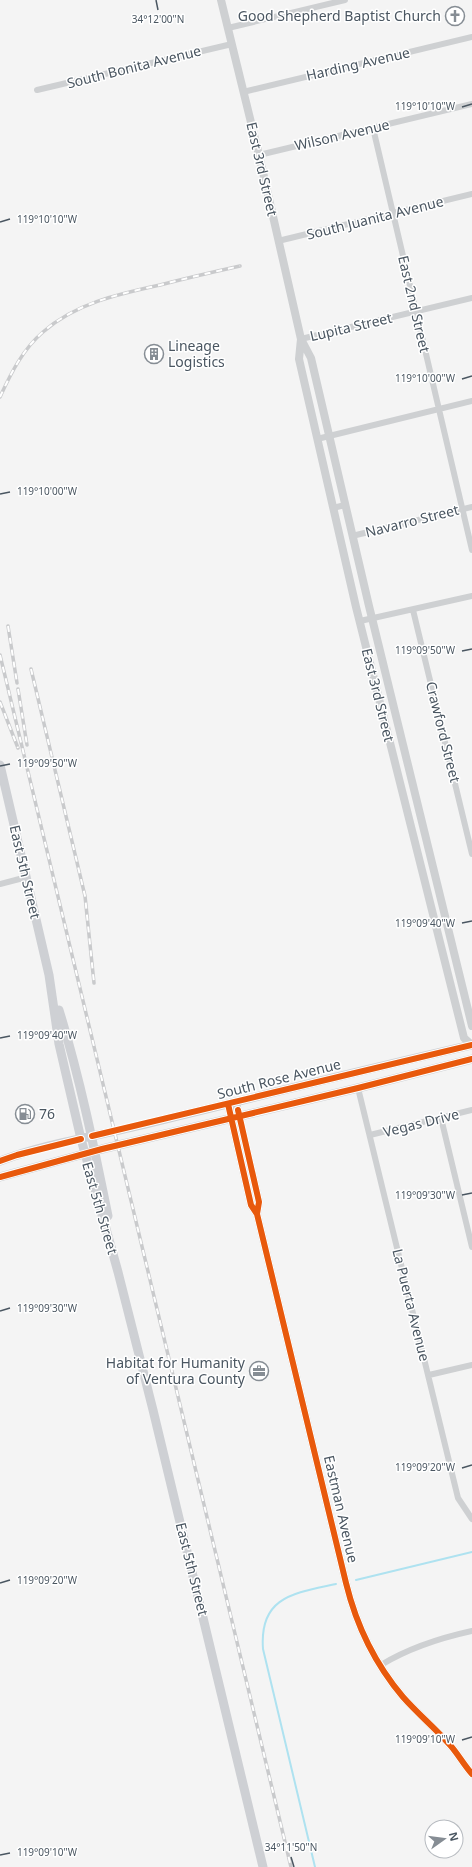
<svg xmlns="http://www.w3.org/2000/svg" width="472" height="1867" viewBox="0 0 472 1867" font-family="'Noto Sans',sans-serif">
  <rect width="100%" height="100%" fill="#f4f4f4"/>
  <g fill="none" stroke-linecap="round" stroke-linejoin="round">
    <path stroke="#aee2f0" stroke-width="2" d="M356,1580L472,1552
      M315,1867L263,1649C259,1596 295,1593 336,1584"/>
    <path stroke="#ced0d2" stroke-width="6" d="M228,28L345,0
      M37,90L232,44
      M243,92L472,37
      M373,128L472,550
      M259,155L472,104
      M278,241L472,194
      M301,339L472,298
      M317,439L472,401
      M333,508L345,505
      M352,536L472,507
      M413,610L472,854
      M360,621L472,596
      M0,884L27,877
      M358,1088L458,1498L472,1519
      M441,1118L472,1247
      M370,1135L472,1110
      M429,1375L472,1365
      M381,1665C409,1648 440,1638 472,1631"/>
    <path stroke="#ced0d2" stroke-width="8" d="M221,0L259,155L301,339L311,358L369,606L472,1026
      M301,339L299,359L356,607L464,1038L472,1045
      M236,1103L259,1202L257,1214
      M228,1104L251,1205L257,1214L346,1583C356,1624 375,1664 403,1697C418,1714 435,1728 450,1745C458,1754 464,1765 472,1774"/>
    <path stroke="#ced0d4" stroke-width="9" d="M0,765L49,975L59,1044L81,1139L118,1272L153,1410L263,1867
      M59,1010C80,1078 94,1147 108,1216
      M0,1161C47,1143 98,1136 146,1124C255,1097 363,1070 472,1045
      M0,1177L102,1149L358,1088L472,1059"/>
    <defs>
      <path id="rail" d="M0,397C11,373 23,349 43,332C76,303 119,294 160,285C187,278 213,272 240,266
        M8,626L17,683
        M0,655L291,1867
        M31,669L85,896L94,983
        M18,689L27,745
        M0,702L18,748"/>
    </defs>
    <use href="#rail" stroke="#c9cacc" stroke-width="3.5"/>
    <use href="#rail" stroke="#fff" stroke-width="2" stroke-dasharray="6" stroke-linecap="butt"/>
    <defs>
      <path id="cycleway" d="M228,1104L251,1205L257,1214L346,1583C356,1624 375,1664 403,1697C418,1714 435,1728 450,1745C458,1754 464,1765 472,1774
        M238,1110L259,1202L257,1214
        M92,1136L472,1045
        M0,1161L17,1155L81,1139
        M0,1177L102,1149L358,1088L472,1059"/>
    </defs>
    <use href="#cycleway" stroke="#fff" stroke-width="8"/>
    <use href="#cycleway" stroke="#e8590c" stroke-width="6"/>
  </g>
  <path fill="none" stroke="#4a5661" stroke-width="1.5" d="M156,0L158,10M462,107L472,104M0,222L10,219M462,379L472,376M0,494L10,492M462,651L472,649M0,766L10,764M462,923L472,921M0,1038L10,1036M462,1195L472,1193M0,1311L10,1308M462,1468L472,1465M0,1583L10,1580M462,1740L472,1737M0,1855L10,1853M291,1857L294,1867"/>
  <defs>
    <symbol id="church-ring" viewBox="-11 -11 22 22"><circle r="9.5" fill="#fff" stroke="#868d94" stroke-width="1.5"/><path d="M-1.2-6h2.4v3.5h3.3v2.4h-3.3V6h-2.4V-.1h-3.3v-2.4h3.3Z" fill="#868d94"/></symbol>
    <symbol id="building-ring" viewBox="-11 -11 22 22"><circle r="9.5" fill="#fff" stroke="#868d94" stroke-width="1.5"/><path d="M-4-6H4V6H1V3H-1V6H-4ZM-2.5-4.3h1.7v1.8h-1.7ZM.8-4.3h1.7v1.8H.8ZM-2.5-1h1.7V.8h-1.7ZM.8-1h1.7V.8H.8Z" fill="#868d94"/></symbol>
    <symbol id="fuel-ring" viewBox="-11 -11 22 22"><circle r="9.5" fill="#fff" stroke="#868d94" stroke-width="1.5"/><path d="M-5.5-6h7V0h2V4h1.3V-2.5L3-4.5l.8-.8L6-3V5H2.5V1h-1V6h-7ZM-4.2-4.7v3.2H.2V-4.7Z" fill="#868d94"/></symbol>
    <symbol id="office-ring" viewBox="-11 -11 22 22"><circle r="9.5" fill="#fff" stroke="#868d94" stroke-width="1.5"/><path d="M-6-3h4V-5.5h4V-3h4V5H-6ZM-1-4.5V-3h2v-1.5ZM-6 0V1H6V0Z" fill="#868d94"/></symbol>
  </defs>
  <g fill-rule="evenodd">
    <use href="#church-ring" x="444" y="5" width="22" height="22"/>
    <use href="#building-ring" x="143" y="343" width="22" height="22"/>
    <use href="#fuel-ring" x="14" y="1103" width="22" height="22"/>
    <use href="#office-ring" x="248" y="1360" width="22" height="22"/>
  </g>
  <g text-anchor="middle" stroke-width="3" stroke-linejoin="round" paint-order="stroke">
    <g font-size="14" fill="#4a5661" stroke="#fff" text-anchor="end">
      <text x="441" y="21">Good Shepherd Baptist Church</text>
      <text x="168" y="351" text-anchor="start">Lineage<tspan x="168" dy="16">Logistics</tspan></text>
      <text x="39" y="1119" text-anchor="start">76</text>
      <text x="245" y="1368">Habitat for Humanity<tspan x="245" dy="16">of Ventura County</tspan></text>
    </g>
    <g font-size="14" fill="#4a5661" stroke="#fff">
      <text transform="translate(358 64) rotate(-13)" y="5">Harding Avenue</text>
      <text transform="translate(134 67) rotate(-14)" y="5">South Bonita Avenue</text>
      <text transform="translate(342 135) rotate(-13)" y="5">Wilson Avenue</text>
      <text transform="translate(262 169) rotate(77)" y="5">East 3rd Street</text>
      <text transform="translate(375 218) rotate(-14)" y="5">South Juanita Avenue</text>
      <text transform="translate(414 304) rotate(77)" y="5">East 2nd Street</text>
      <text transform="translate(351 327) rotate(-13)" y="5">Lupita Street</text>
      <text transform="translate(412 521) rotate(-14)" y="5">Navarro Street</text>
      <text transform="translate(378 695) rotate(76)" y="5">East 3rd Street</text>
      <text transform="translate(443 732) rotate(76)" y="5">Crawford Street</text>
      <text transform="translate(25 872) rotate(77)" y="5">East 5th Street</text>
      <text transform="translate(279 1079) rotate(-14)" y="5">South Rose Avenue</text>
      <text transform="translate(421 1123) rotate(-14)" y="5">Vegas Drive</text>
      <text transform="translate(100 1208) rotate(74)" y="5">East 5th Street</text>
      <text transform="translate(411 1305) rotate(76)" y="5">La Puerta Avenue</text>
      <text transform="translate(341 1509) rotate(77)" y="5">Eastman Avenue</text>
      <text transform="translate(192 1569) rotate(76)" y="5">East 5th Street</text>
    </g>
  </g>
  <g font-size="10" text-anchor="middle" fill="#4a5661" stroke="#fff" stroke-width="3" stroke-linejoin="round" paint-order="stroke">
    <text x="158" y="23">34°12'00"N</text>
    <text x="425" y="110">119°10'10"W</text>
    <text x="47" y="223">119°10'10"W</text>
    <text x="425" y="382">119°10'00"W</text>
    <text x="47" y="495">119°10'00"W</text>
    <text x="425" y="654">119°09'50"W</text>
    <text x="47" y="767">119°09'50"W</text>
    <text x="425" y="927">119°09'40"W</text>
    <text x="47" y="1039">119°09'40"W</text>
    <text x="425" y="1199">119°09'30"W</text>
    <text x="47" y="1312">119°09'30"W</text>
    <text x="425" y="1471">119°09'20"W</text>
    <text x="47" y="1584">119°09'20"W</text>
    <text x="425" y="1743">119°09'10"W</text>
    <text x="291" y="1851">34°11'50"N</text>
    <text x="47" y="1856">119°09'10"W</text>
  </g>
  <g transform="translate(444 1839) rotate(76)"><circle r="19" fill="#ffffff" stroke="#b7bbc0"/>
  <path d="M0-3L7 15L0 10L-7 15Z" fill="#868d94"/>
  <text y="-6" font-size="11" font-weight="bold" text-anchor="middle" fill="#4a5661">N</text>
  </g>
</svg>
